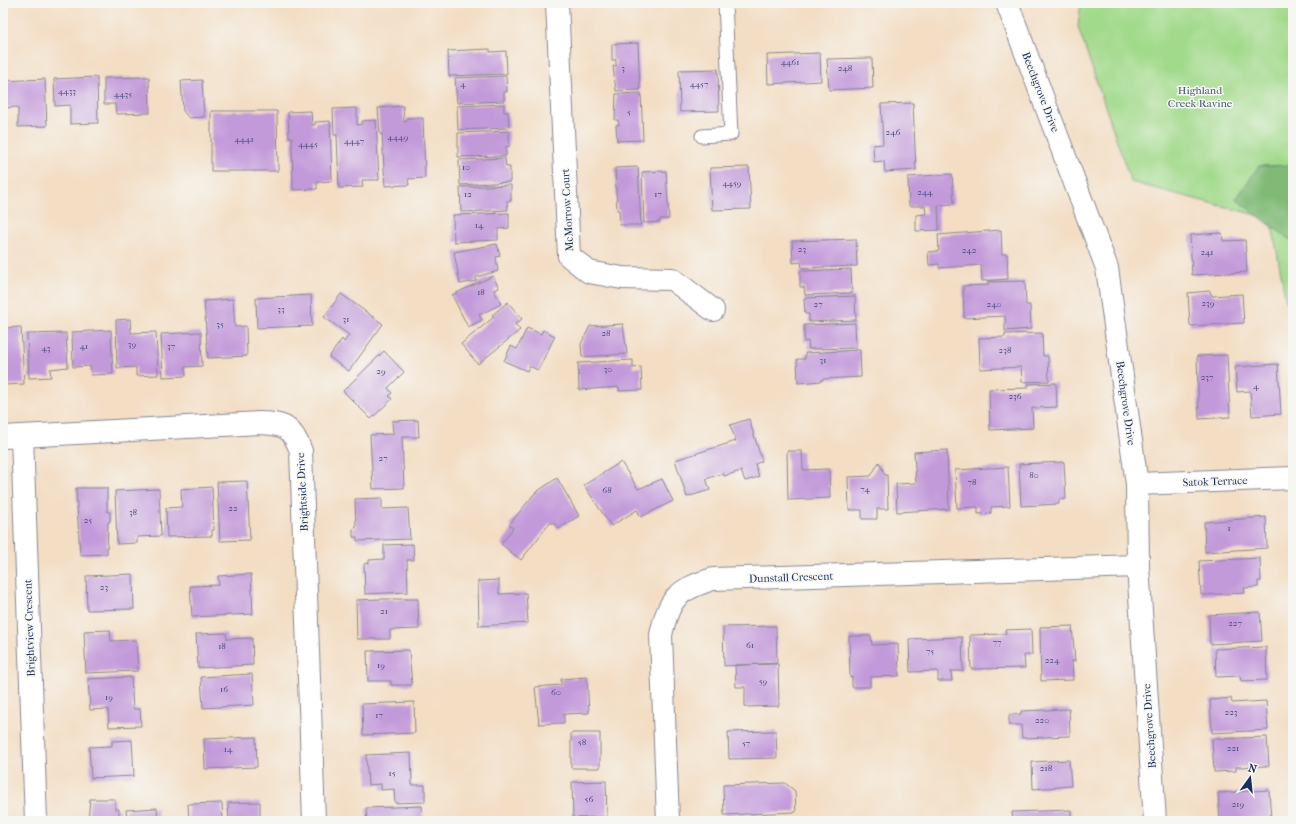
<svg xmlns="http://www.w3.org/2000/svg" width="1296" height="824" viewBox="0 0 1296 824" font-family="'IM FELL French Canon',serif">
  <rect width="100%" height="100%" fill="#f6f6f2"/>
  <filter id="ink" filterUnits="userSpaceOnUse"><feTurbulence type="fractalNoise" baseFrequency=".025" numOctaves="2"/><feDisplacementMap in="SourceGraphic" scale="8" xChannelSelector="R" yChannelSelector="G"/><feConvolveMatrix kernelMatrix="1 2 1 2 8 2 1 2 1" color-interpolation-filters="sRGB"/></filter>
  <filter id="wash" filterUnits="userSpaceOnUse"><feTurbulence type="fractalNoise" baseFrequency=".012" numOctaves="4" result="noise"/><feDisplacementMap in="SourceGraphic" scale="16" xChannelSelector="R" yChannelSelector="G"/><feGaussianBlur stdDeviation="0.9" result="paint"/><feColorMatrix in="noise" values="0 0 0 0 0 0 0 0 0 0 0 0 0 0 0 0 0 1.4 0 .05"/><feComposite in="paint" operator="in"/></filter>
  <g filter="url(#wash)">
    <rect width="100%" height="100%" fill="#f3ddc3"/>
    <path fill="#a2da8b" stroke="#5e8474" d="M1081,3H1293V308L1287,307L1271,219L1131,182L1078,27Z"/>
    <path fill="#81ba77" stroke="#4e746a" d="M1293,165V242L1236,199L1259,166Z"/>
    <g id="blocks">
      <path fill="#c29ada" d="M638,43L640,90L616,91L613,66H616V60H612V44Z
        M490,49V52L506,51L507,74L449,76L448,51Z
        M820,53L821,81L768,84L767,55Z
        M872,58L873,88L829,90L827,59Z
        M718,69L719,111L680,112L679,70Z
        M506,76L507,92H504V101L457,103L455,78Z
        M97,77L98,123L70,124V105L55,106L54,79Z
        M149,77L150,113L116,114L115,104H104V78Z
        M45,79L47,126L18,127V107L3,108V81Z
        M202,80L204,117L189,118L183,111L181,81Z
        M641,93L643,140L617,141L616,125H619L618,120H615L616,94Z
        M913,103L916,170L885,172L884,161L874,162L873,145L883,144L881,104Z
        M504,104V112H508L509,128L458,130L457,106Z
        M403,106L404,122L407,121V118H423L425,178L408,179L409,185L385,186L382,134H380L378,108Z
        M357,108V125L362,124V121L376,120L379,180H362L363,187L339,188L337,135H334L333,109Z
        M211,111H277L278,171H211Z
        M311,111L312,125H315V122L330,121L332,181L317,182V189L293,190L292,137H289L288,112Z
        M509,131V147L506,146V156L458,157V133Z
        M505,158L506,167H510V182L460,185L459,160Z
        M638,167L641,225H620L619,210H617L615,168Z
        M749,167L751,209L712,210L710,168Z
        M666,171L669,219H660V222L644,223L642,172Z
        M952,174L954,204L938,205L939,230L916,231V215L926,214L925,206H909L908,177Z
        M511,185V201H507L508,210L461,212L460,187Z
        M509,213V228L498,229V240L454,242L453,215Z
        M1001,230L1002,254H1007L1008,279L982,281L981,265L939,268V264L929,265L928,252L939,251L938,235Z
        M1222,233L1223,241L1245,240L1247,272L1192,275L1190,235Z
        M856,239L857,266L802,268L801,262L793,263L792,241Z
        M497,244L500,256L496,257L498,271L476,277V281L460,284L454,252Z
        M851,269L852,293L805,295L804,287H800V271Z
        M493,276L499,288L494,290L501,304L479,315L482,320L468,327L452,295Z
        M1025,281L1026,305H1030L1031,329L1005,331V316L964,318L963,286L988,285V282Z
        M1210,291L1212,296L1242,294L1244,323L1190,326L1188,293Z
        M341,294L383,324L349,371L329,357L342,339L344,342L349,335L324,317Z
        M311,295L312,326L257,328L256,298Z
        M855,296L856,320L809,322V314H805L804,298Z
        M233,299L235,327L246,326L247,356L208,358L204,301Z
        M508,302L522,319L515,324L520,330L478,364L461,344L494,317L492,315Z
        M130,319L131,333L156,332L158,375L136,376V367L117,368L116,320Z
        M855,323L856,348L809,349L808,341L804,342V325Z
        M623,324L627,354L582,357L581,344L590,326Z
        M21,327L24,384L3,385V328Z
        M527,328L541,334L543,330L555,336L538,370L529,366L527,371L504,361L511,346L517,349Z
        M111,330L113,374L91,375L90,366L73,367L72,332Z
        M201,332L202,366L185,367L186,376L163,377L161,334Z
        M66,333L68,367L50,369L51,377L29,378L27,334Z
        M1042,333L1043,356H1048L1049,381L1022,382L1021,367L980,369L979,338L1005,337V334Z
        M860,350L861,377L822,379V381L798,383L797,359H805V353Z
        M384,351L404,372L388,388L392,393L389,396L392,399L371,419L343,391Z
        M1227,355L1230,417L1199,419L1197,356Z
        M633,360V368L641,367L642,390L619,391V387L579,390L578,363Z
        M1278,364L1281,414L1252,416L1250,391L1237,392L1235,367Z
        M1056,383L1057,407L1032,408L1033,428L990,430L989,389L1028,388V384Z
        M749,419L762,461L755,464L759,477L745,481L741,471L724,476L723,473L706,479L710,490L687,497L675,460L736,441L730,425Z
        M418,420L419,437H402L404,488L373,489L370,435L393,434L392,421Z
        M947,450L949,509L897,512L896,484L916,483L914,452Z
        M787,451H802L803,470L829,469L830,498L788,500Z
        M621,462L638,489L662,479L673,501L641,517L637,510L611,526L584,485Z
        M879,462L885,475H887L888,509H877V519H862V510H849L848,477L871,476Z
        M1064,462L1066,499H1059V504L1021,506L1019,464Z
        M1008,467L1010,506L991,507V513L978,514V507L957,508L955,470Z
        M557,478L579,516L558,529L554,523H550L521,560L501,544L513,528L509,525L535,493Z
        M247,481L250,540L220,541L217,482Z
        M212,487L214,530H212V536L167,537L166,508L182,507L181,489Z
        M76,488H107V512H110V522H108L107,554L80,555Z
        M159,489L161,536L137,537V543L117,544L115,491Z
        M382,498V509L408,508L410,539L357,541V537H353V529L356,528L355,499Z
        M1266,517L1267,548L1205,552L1204,522Z
        M413,544L414,560H407L408,592L365,594L364,564L369,563V560L384,559V545Z
        M1260,558L1261,581H1258V587L1244,588L1245,593L1201,595L1199,561Z
        M133,574L134,609L87,610L86,576Z
        M251,574L253,614L192,617L190,586L219,585L218,576Z
        M499,580V594L526,593L528,623L479,626L478,581Z
        M381,599H418L419,629L390,630V639H357L356,600Z
        M1260,612L1262,641L1210,644L1209,615Z
        M776,626L777,663L724,666L723,627Z
        M1072,626L1075,661H1072L1073,680L1041,681L1040,627Z
        M1031,629L1032,655H1024L1025,668L971,669L970,635L1006,634L1005,630Z
        M110,630L111,641L136,640L138,671L86,673L84,631Z
        M226,633L227,639L252,638L253,665L198,668L196,634Z
        M849,636H871L872,645L898,644L899,676L870,677V687H852V677L850,678Z
        M962,637L963,671H951L952,681H938V671L910,672L909,639Z
        M1266,647L1267,680L1241,681L1240,676L1216,677L1215,649Z
        M409,650L412,685H391V681H368L367,651Z
        M778,664L779,706L745,707V687H736L735,665Z
        M252,674L254,705L203,708L201,677Z
        M131,677L133,709H140L141,726L109,727L108,709L90,710L88,679Z
        M587,677L589,713L564,714V723L539,724L535,687L561,685V679Z
        M1231,698L1232,703L1266,701L1268,730L1212,733L1210,700Z
        M414,702L415,733L363,735L362,704Z
        M1069,709L1070,736L1022,738L1021,725H1009V715L1021,714V711Z
        M776,731L777,758L729,759L728,732Z
        M571,733H600V768H571Z
        M256,737L257,767L205,769L204,739Z
        M1267,737L1269,766L1236,767V771L1214,772L1212,739Z
        M132,740L134,776L91,778L89,747L112,746V741Z
        M411,753L412,785H425V802L395,803L394,789L381,790V784L368,785L366,755Z
        M1069,760L1071,786L1033,789L1032,762Z
        M606,781L607,817L573,818L572,782Z
        M785,783L795,791L796,812L724,815L723,785Z
        M1269,790L1271,819L1220,821L1218,793Z
        M90,799H115V809H119V821H88Z
        M260,802V821H229L228,803Z
        M222,803L223,821H189L188,804Z
        M422,806L423,821H367L366,808Z
        M157,808L158,821H127L126,810Z
        M1071,810V821H1013L1012,812Z"/>
    </g>
  </g>
  <g filter="url(#ink)">
    <use href="#blocks" fill-opacity="0" stroke="#878690" stroke-width="1"/>
    <g fill="none" stroke-linecap="round" stroke-linejoin="round">
      <defs>
        <path id="service" d="M702,136L731,134L725,3"/>
        <path id="minor" d="M557,3L569,256L589,272L622,278L672,279L713,310
          M22,436L36,821
          M3,437L260,423C285,424 292,427 301,451L314,821
          M1137,484L1293,478
          M668,821L661,635C669,598 677,590 713,579L1138,566"/>
        <path id="tertiary" d="M1007,3L1107,268L1137,484L1138,566L1155,821"/>
      </defs>
      <use href="#service" stroke="#878690" stroke-width="15"/>
      <use href="#minor" stroke="#878690" stroke-width="24"/>
      <use href="#tertiary" stroke="#878690" stroke-width="24"/>
      <use href="#service" stroke="#fff" stroke-width="13"/>
      <use href="#minor" stroke="#fff" stroke-width="22"/>
      <use href="#tertiary" stroke="#fff" stroke-width="22"/>
    </g>
  </g>
  <g text-anchor="middle" stroke-width="3" stroke-linejoin="round" paint-order="stroke">
    <g font-size="9" fill="#454a7d">
      <text x="790" y="65">4461</text>
      <text x="623" y="71">3</text>
      <text x="845" y="71">248</text>
      <text x="463" y="87">4</text>
      <text x="699" y="87">4457</text>
      <text x="67" y="94">4433</text>
      <text x="123" y="97">4435</text>
      <text x="629" y="115">5</text>
      <text x="893" y="135">246</text>
      <text x="398" y="140">4449</text>
      <text x="244" y="142">4441</text>
      <text x="354" y="144">4447</text>
      <text x="308" y="147">4445</text>
      <text x="466" y="170">10</text>
      <text x="732" y="186">4459</text>
      <text x="925" y="195">244</text>
      <text x="468" y="197">12</text>
      <text x="658" y="197">17</text>
      <text x="479" y="228">14</text>
      <text x="802" y="252">23</text>
      <text x="969" y="253">242</text>
      <text x="1207" y="255">241</text>
      <text x="481" y="295">18</text>
      <text x="1208" y="306">239</text>
      <text x="818" y="307">27</text>
      <text x="994" y="307">240</text>
      <text x="281" y="312">33</text>
      <text x="346" y="322">31</text>
      <text x="220" y="327">35</text>
      <text x="606" y="336">28</text>
      <text x="132" y="347">39</text>
      <text x="84" y="349">41</text>
      <text x="171" y="349">37</text>
      <text x="46" y="351">43</text>
      <text x="1005" y="353">238</text>
      <text x="823" y="363">31</text>
      <text x="608" y="372">30</text>
      <text x="381" y="374">29</text>
      <text x="1207" y="380">237</text>
      <text x="1256" y="389">4</text>
      <text x="1015" y="399">236</text>
      <text x="383" y="461">27</text>
      <text x="1034" y="478">80</text>
      <text x="972" y="485">78</text>
      <text x="865" y="492">74</text>
      <text x="607" y="493">68</text>
      <text x="233" y="511">22</text>
      <text x="133" y="515">38</text>
      <text x="88" y="523">25</text>
      <text x="1229" y="531">1</text>
      <text x="104" y="590">23</text>
      <text x="384" y="614">21</text>
      <text x="1235" y="626">227</text>
      <text x="997" y="645">77</text>
      <text x="750" y="648">61</text>
      <text x="222" y="649">18</text>
      <text x="930" y="654">75</text>
      <text x="1052" y="663">224</text>
      <text x="381" y="668">19</text>
      <text x="763" y="684">59</text>
      <text x="224" y="692">16</text>
      <text x="556" y="695">60</text>
      <text x="109" y="700">19</text>
      <text x="1231" y="715">223</text>
      <text x="379" y="718">17</text>
      <text x="1042" y="723">220</text>
      <text x="582" y="745">58</text>
      <text x="746" y="746">57</text>
      <text x="1233" y="751">221</text>
      <text x="228" y="752">14</text>
      <text x="1046" y="771">218</text>
      <text x="392" y="776">15</text>
      <text x="589" y="802">56</text>
      <text x="1238" y="807">219</text>
    </g>
    <g font-size="11" fill="#3d5a69" stroke="#f6f6f2">
      <text x="1200" y="94">Highland<tspan x="1200" dy="13">Creek Ravine</tspan></text>
    </g>
    <g font-size="11" fill="#1b2f5e" stroke="#f6f6f2">
      <text transform="translate(1041 92) rotate(69)" y="4">Beechgrove Drive</text>
      <text transform="translate(567 210) rotate(-93)" y="4">McMorrow Court</text>
      <text transform="translate(1126 403) rotate(82)" y="4">Beechgrove Drive</text>
      <text transform="translate(1215 481) rotate(-2)" y="4">Satok Terrace</text>
      <text transform="translate(302 492) rotate(-93)" y="4">Brightside Drive</text>
      <text transform="translate(791 577) rotate(-2)" y="4">Dunstall Crescent</text>
      <text transform="translate(29 628) rotate(-92)" y="4">Brightview Crescent</text>
      <text transform="translate(1149 726) rotate(-94)" y="4">Beechgrove Drive</text>
    </g>
  </g>
  <rect width="1296" height="824" fill="none" stroke="#f6f6f2" stroke-width="16"/>
  <g transform="translate(1250 778) rotate(15)" stroke="#f6f6f2" stroke-width="3" paint-order="stroke">
  <path d="M0-3L7 15L0 10L-7 15Z" fill="#1b2f5e"/>
  <text y="-6" font-size="11" font-weight="bold" text-anchor="middle" fill="#1b2f5e">N</text>
  </g>
</svg>
